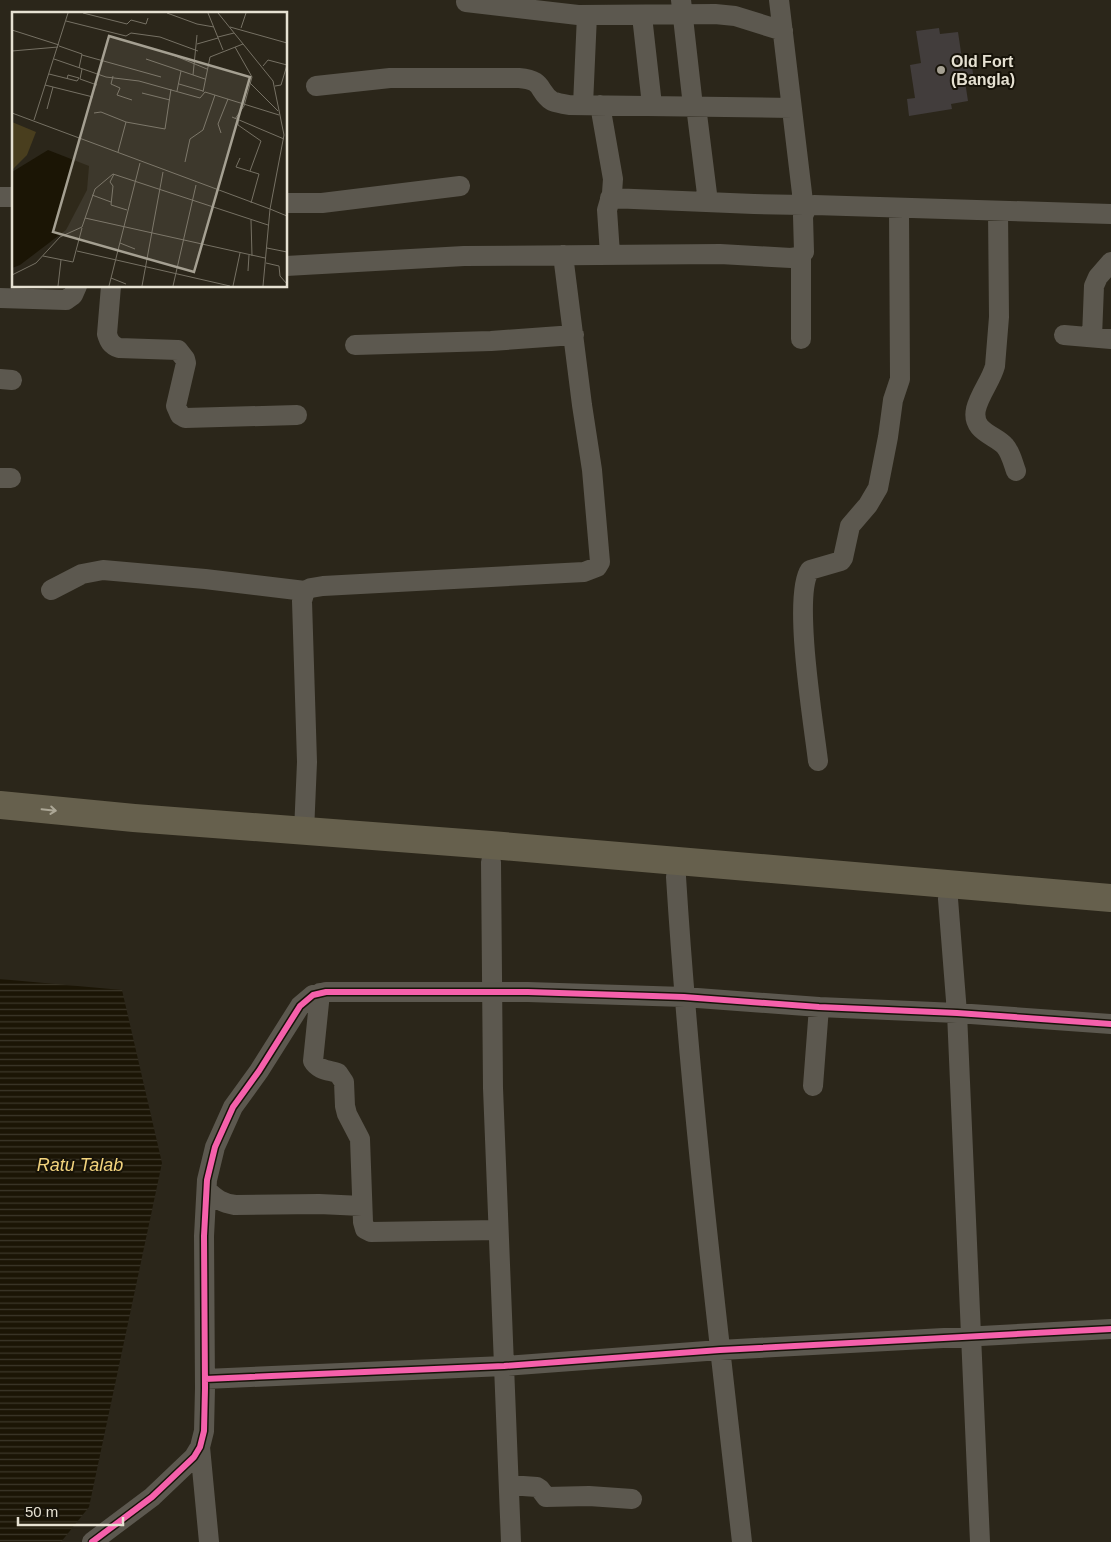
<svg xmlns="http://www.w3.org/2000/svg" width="1111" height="1542" viewBox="0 0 1111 1542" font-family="Arial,sans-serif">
  <defs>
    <pattern id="water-rules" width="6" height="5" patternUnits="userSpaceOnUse" patternTransform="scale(1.25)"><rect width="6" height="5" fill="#1b1505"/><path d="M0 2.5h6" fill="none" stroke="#3c3729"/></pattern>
  </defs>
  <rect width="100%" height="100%" fill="#2b261a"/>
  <path fill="url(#water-rules)" d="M0,979L122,990L162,1163L89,1507L61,1542H0Z"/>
  <path fill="#423d3c" d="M939,28L940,34L958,32L962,59L971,58L973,74L964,75L968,101L951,104L952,109L909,116L907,99L915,98L910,65L921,63L916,31Z"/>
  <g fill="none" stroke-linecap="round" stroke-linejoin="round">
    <path stroke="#5c584f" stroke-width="20" d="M681,0L693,106
      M779,0L804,210
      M466,2L578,15L715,14L735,16L783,31
      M642,16L652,105
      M316,86L390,78H519C545,80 537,91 552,101C557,103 563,104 569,105L792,108
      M583,105L587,15
      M600,105L613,179L612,193L607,210L610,254
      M696,106L708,202
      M0,197H14
      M610,198L754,204L804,205
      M286,203H322L460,186
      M998,211L999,317L995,366C991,381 980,393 976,409C971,432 996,435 1005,446C1011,453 1013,463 1016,471
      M286,266L464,256L720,254L791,258L798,257L804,252L803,216L807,207L814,205L1111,214
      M111,286L107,334C109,341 111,345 119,348L178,350L185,359L186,363L176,406L180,415L185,418L297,415
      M0,298L66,300L73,295L77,286
      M1064,335L1111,339
      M1092,337L1094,286L1098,277L1111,262
      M801,339V254
      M355,345L491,341L574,335
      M0,379L12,380
      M0,478H11
      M51,590L82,574L103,570L205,579L305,591
      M818,761C814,726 792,595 810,570L841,561L843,558L850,526L868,505L878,488L888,437L893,400L900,379L899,208
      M304,832L307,762L302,601L305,591L311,588L323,586L584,572L597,567L600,562L592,470L582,405L563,255
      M491,862L493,1088L511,1542
      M676,877C690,1099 717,1321 742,1542
      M948,899L957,1013L980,1542
      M320,993L313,1061C318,1070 328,1070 338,1073L344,1082L345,1106L347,1114L360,1139L363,1222L365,1229L371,1232L498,1230
      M813,1086L819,1007
      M207,1190C216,1199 222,1203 235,1205L319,1204L362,1206
      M205,1379L504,1366L720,1350L1111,1329
      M200,1447L209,1542
      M509,1485L537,1487L540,1489L546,1497L589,1496L632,1499
      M92,1542L152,1497L194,1457L200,1447L204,1431L205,1388L204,1236L207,1180L215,1147L233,1107L259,1071L300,1006L313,995L326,992H528L684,997L819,1007L957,1013L1111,1024"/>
    <path stroke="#66604d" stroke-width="28" d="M0,805L134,818L491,845L1111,898"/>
    <defs>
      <path id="cycleway" d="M205,1379L504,1366L720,1350L1111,1329
        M92,1542L152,1497L194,1457L200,1447L204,1431L205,1388L204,1236L207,1180L215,1147L233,1107L259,1071L300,1006L313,995L326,992H528L684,997L819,1007L957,1013L1111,1024"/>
    </defs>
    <use href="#cycleway" stroke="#171309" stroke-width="9"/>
    <use href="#cycleway" stroke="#f560ab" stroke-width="6"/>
  </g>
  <defs><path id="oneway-shaft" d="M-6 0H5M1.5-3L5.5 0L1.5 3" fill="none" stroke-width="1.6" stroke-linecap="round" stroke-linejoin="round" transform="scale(1.25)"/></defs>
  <use stroke="#aca796" href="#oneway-shaft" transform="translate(49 810) rotate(6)"/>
  <circle fill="#a5a092" stroke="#171309" stroke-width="2" cx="941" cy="70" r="5"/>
  <g text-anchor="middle" stroke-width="4" stroke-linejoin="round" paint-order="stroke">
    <g font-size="16" font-weight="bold" fill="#e6e1d2" stroke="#171309" text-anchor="start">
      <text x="951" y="67">Old Fort<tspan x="951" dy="18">(Bangla)</tspan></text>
    </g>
    <g font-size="18" font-style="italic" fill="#f2d37d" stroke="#171309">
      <text x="80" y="1171">Ratu Talab</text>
    </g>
  </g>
  <g transform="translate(12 12)">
    <rect width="275" height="275" fill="#2b261a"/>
    <path d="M0,110L24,120L15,143L0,158Z" fill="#493e1e"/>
    <path d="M36,138L77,154L75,178L54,218L8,253L0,256V160Z" fill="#1b1505"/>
    <path fill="none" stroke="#767164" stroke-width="1" d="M71,1L115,12L119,8L134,12L136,6M155,1L185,12L202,15M196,1L211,38M206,1L261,69L272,123L258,197L275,204M54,9L114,24L119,21L148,25L186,39M218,15L275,31M229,16L234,1M0,18L47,33M206,25L222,21M185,32L206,26M47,34L70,42L67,56M223,35L240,65L232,94L223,107M0,39L46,35M156,41L195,57M70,43L149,65M42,47L94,65L127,69L188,86L193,80L267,103M134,47L193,67M251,54L256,48L275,53M70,57L68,67L85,73M37,62L65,69L67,66M181,63L185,23M101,64L99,72L108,76L105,83L120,88M55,67L56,63L67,66M238,71L266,99M167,72L191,79M33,73L81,85M263,74L269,73L275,53M165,79L169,59M191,80L198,45L231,32M130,81L158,88M35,97L41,75M0,101L258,197L251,274M82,101L89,100L114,110M220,105L272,127M22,108L56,1M226,108V113L249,129L238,159M209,121L206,112L216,87M106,140L114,110L153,117L159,77M228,146L224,155L247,162L239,191M173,150L178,127L191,118L203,83M102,162L98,170L101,174L99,193L115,198M80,183L99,190M73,206L253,246M239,208L240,244M108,231L123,237M255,236L275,240M65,239L218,274M31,244L61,250L70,216M254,251L267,254L268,264L275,272M236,259L237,243M0,263L24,251L48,225L70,215L83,177L101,162L256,213M99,266L114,272M46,274L49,248M97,274L128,151M130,274L151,160M161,274L184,173M221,274L228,241"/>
    <path fill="#a5a092" fill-opacity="0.15" stroke="#a5a092" stroke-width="2.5" d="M97,24L238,65L182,260L41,220Z"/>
    <rect width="275" height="275" fill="none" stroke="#e6e1d2" stroke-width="2.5"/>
  </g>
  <path d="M18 1517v8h105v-8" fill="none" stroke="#e6e1d2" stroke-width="2.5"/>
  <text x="25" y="1517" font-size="15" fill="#e6e1d2" stroke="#171309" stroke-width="4" paint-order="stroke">50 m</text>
</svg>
